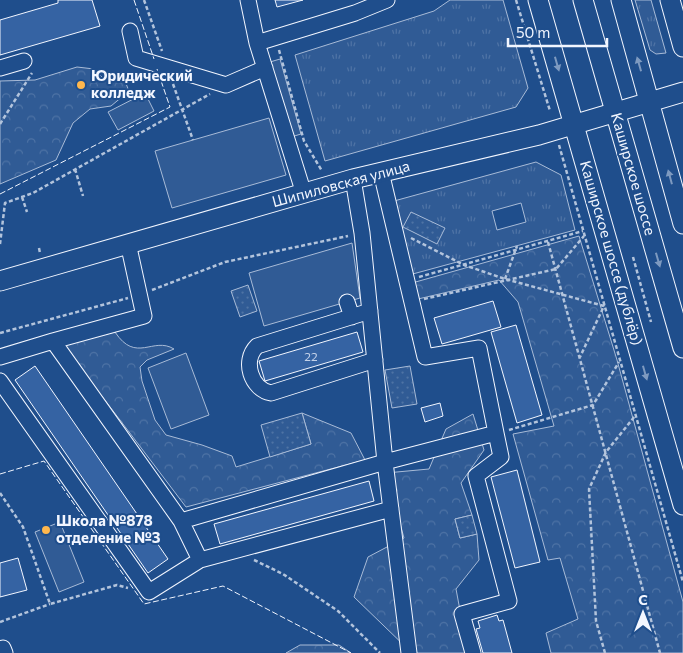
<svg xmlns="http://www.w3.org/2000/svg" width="683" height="653" viewBox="0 0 683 653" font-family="Commissioner,sans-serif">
  <defs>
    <pattern id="grass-tufts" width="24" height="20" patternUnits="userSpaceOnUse" patternTransform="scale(1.25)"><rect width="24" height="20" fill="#305b95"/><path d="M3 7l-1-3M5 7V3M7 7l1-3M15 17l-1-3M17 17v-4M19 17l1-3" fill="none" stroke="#4e73a5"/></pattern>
    <pattern id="forest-crowns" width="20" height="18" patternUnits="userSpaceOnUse" patternTransform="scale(1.25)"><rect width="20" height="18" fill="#305b95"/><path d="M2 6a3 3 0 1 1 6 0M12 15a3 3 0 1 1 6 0" fill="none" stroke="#4e73a5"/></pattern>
    <pattern id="park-dots" width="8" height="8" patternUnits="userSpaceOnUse" patternTransform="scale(1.25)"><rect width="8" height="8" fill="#305b95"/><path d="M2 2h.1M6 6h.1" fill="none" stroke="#4e73a5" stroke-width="1.8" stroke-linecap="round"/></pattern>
  </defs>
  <rect width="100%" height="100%" fill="#1f4e8c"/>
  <path fill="url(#grass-tufts)" stroke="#a8bbd7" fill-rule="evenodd" d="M450,0H503L528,88L516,107L325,161L295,55L434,11Z
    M635,0H651L666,53L656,54L650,50Z
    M536,162L561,175L575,230L409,275L394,201ZM521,203L526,222L497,230L492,211Z"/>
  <path fill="url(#forest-crowns)" stroke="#a8bbd7" d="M77,67L94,69L103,78L122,74L129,91L111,106L90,109L73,123L56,160L0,184V81L35,80Z
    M579,236L617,360L683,602V653H551L546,633L578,619L560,558L548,560L513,434L554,426L518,302L499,280L418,299L412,283Z
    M115,332C136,364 153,336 174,349L147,360L140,367L142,381L155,420L166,435L202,445L232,456L236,467L311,444L302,413L351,433L365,460L186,507L63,345Z
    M473,414L484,450L461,483L472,515L455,519L460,538L477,534L479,560L456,589L468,653H412L354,597L368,557L404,538L386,473L429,469L446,429Z
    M300,645H339L351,653H286Z"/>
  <path fill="url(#park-dots)" stroke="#a8bbd7" d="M411,212L445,228L437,244L403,227Z
    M248,285L257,311L240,317L231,291Z
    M410,366L417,404L392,408L385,370Z
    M302,413L311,444L270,457L261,425Z
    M472,515L477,534L460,538L455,519Z"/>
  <path fill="#305b95" stroke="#a8bbd7" d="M280,59L301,134L291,137L270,62Z
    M145,93L154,111L118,130L108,112Z
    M269,118L286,175L172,208L155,151Z
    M352,243L360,298L264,326L249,273Z
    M186,353L209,415L171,429L148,368Z
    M60,522L84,582L59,592L35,532Z"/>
  <path fill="#3563a3" stroke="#f2f6ff" d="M58,0H92L100,26L0,55V20L58,3Z
    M275,0H303L277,7Z
    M493,301L501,327L442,344L434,318Z
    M516,325L542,415L517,423L491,332Z
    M357,332L363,352L265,381L259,361Z
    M35,366L168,559L148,573L15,380Z
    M440,403L443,416L425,422L421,408Z
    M517,470L540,562L515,568L491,477Z
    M369,481L374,501L220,544L214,524Z
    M18,558L27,590L0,597V563Z
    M497,615L499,621L503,620L512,653H483L476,629L480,628L478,621Z"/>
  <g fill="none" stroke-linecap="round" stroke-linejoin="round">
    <defs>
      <path id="minor" d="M248,0L257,43L304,194
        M130,31L136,58L226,85L265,68
        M257,43L355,13L387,0
        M0,68L24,61
        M381,172L425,357L479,348L496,433L385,462L409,653
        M128,243L144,316L53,341L181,521L385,462L362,233L353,179
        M347,302L352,317
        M370,311L257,346C242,361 251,389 271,393L375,360
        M0,357L53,341
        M0,381L149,592L200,560
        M181,521L200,560L391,509
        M3,648L5,653
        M473,653L462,614L509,601L476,476L501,457L496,433"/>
      <path id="major" d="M538,0L683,505
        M583,0L683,348
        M621,0L683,224
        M670,0L683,47
        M0,281L353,179L539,135L683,92"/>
    </defs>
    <use href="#minor" stroke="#f2f6ff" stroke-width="17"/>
    <use href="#major" stroke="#f2f6ff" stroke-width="21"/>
    <path stroke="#b3c4dc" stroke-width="2.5" stroke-dasharray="4 2.5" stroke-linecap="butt" d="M144,0L162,51
      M516,0L550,111
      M279,50L304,141L322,171
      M173,84L193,140
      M0,124L32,73
      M559,145L683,582
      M75,169L83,196
      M22,197L27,212
      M411,238L464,265L505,279L604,306L580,357
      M548,242L660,653
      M0,244L5,203L33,193L210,94
      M39,248L40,253
      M633,257L651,322
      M419,277L583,231
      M505,279L517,246
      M152,290L225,262L348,236
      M424,299L556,269L584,236
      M0,333L128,298
      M509,430L593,405L619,362
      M0,493L23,527L50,604L117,585L128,588
      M254,560L283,574L338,611L380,653
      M0,622L50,604
      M605,653L596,621L589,489L606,452L635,416"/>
    <use href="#minor" stroke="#1f4e8c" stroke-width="15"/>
    <use href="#major" stroke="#1f4e8c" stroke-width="19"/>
    <path stroke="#f2f6ff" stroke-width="1" stroke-dasharray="6 2.5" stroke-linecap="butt" d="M134,0L154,59
      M0,194L170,107L157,69
      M0,474L44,461L144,604L223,586L351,653"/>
  </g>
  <defs><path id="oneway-solid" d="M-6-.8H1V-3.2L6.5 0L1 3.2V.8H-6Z" transform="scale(1.25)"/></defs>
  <g fill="#7e9ac0">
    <use href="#oneway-solid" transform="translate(557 64) rotate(74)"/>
    <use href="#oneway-solid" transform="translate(639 64) rotate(-106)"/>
    <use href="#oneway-solid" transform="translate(670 177) rotate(-105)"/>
    <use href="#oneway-solid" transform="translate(658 260) rotate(74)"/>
    <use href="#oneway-solid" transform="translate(645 373) rotate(74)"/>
  </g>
  <g fill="#ffb74d" stroke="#1f4e8c" stroke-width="2">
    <circle cx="81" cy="85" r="5"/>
    <circle cx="46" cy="530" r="5"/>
  </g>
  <g text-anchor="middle" stroke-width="4" stroke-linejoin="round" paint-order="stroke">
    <g font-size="12" fill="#c3d1e8">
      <text x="311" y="361">22</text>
    </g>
    <g font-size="15" font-weight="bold" fill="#f2f6ff" stroke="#1f4e8c" text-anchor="start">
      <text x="91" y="81">Юридический<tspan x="91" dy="17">колледж</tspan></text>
      <text x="56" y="526">Школа №878<tspan x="56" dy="17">отделение №3</tspan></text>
    </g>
    <g font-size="15" fill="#f2f6ff" stroke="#1f4e8c">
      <text transform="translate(633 174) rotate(74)" y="5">Каширское шоссе</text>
      <text transform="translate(341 184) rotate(-15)" y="5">Шипиловская улица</text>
      <text transform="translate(611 253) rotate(74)" y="5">Каширское шоссе (дублёр)</text>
    </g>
  </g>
  <g transform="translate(643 613)" stroke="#1f4e8c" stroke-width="4" paint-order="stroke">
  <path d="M0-4L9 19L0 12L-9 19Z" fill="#f2f6ff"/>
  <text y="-8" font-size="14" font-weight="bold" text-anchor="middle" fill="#f2f6ff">С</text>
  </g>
  <path d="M508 38v8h99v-8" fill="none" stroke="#f2f6ff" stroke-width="2.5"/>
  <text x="516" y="38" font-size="15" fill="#f2f6ff" stroke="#1f4e8c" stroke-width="4" paint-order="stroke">50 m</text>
</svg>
